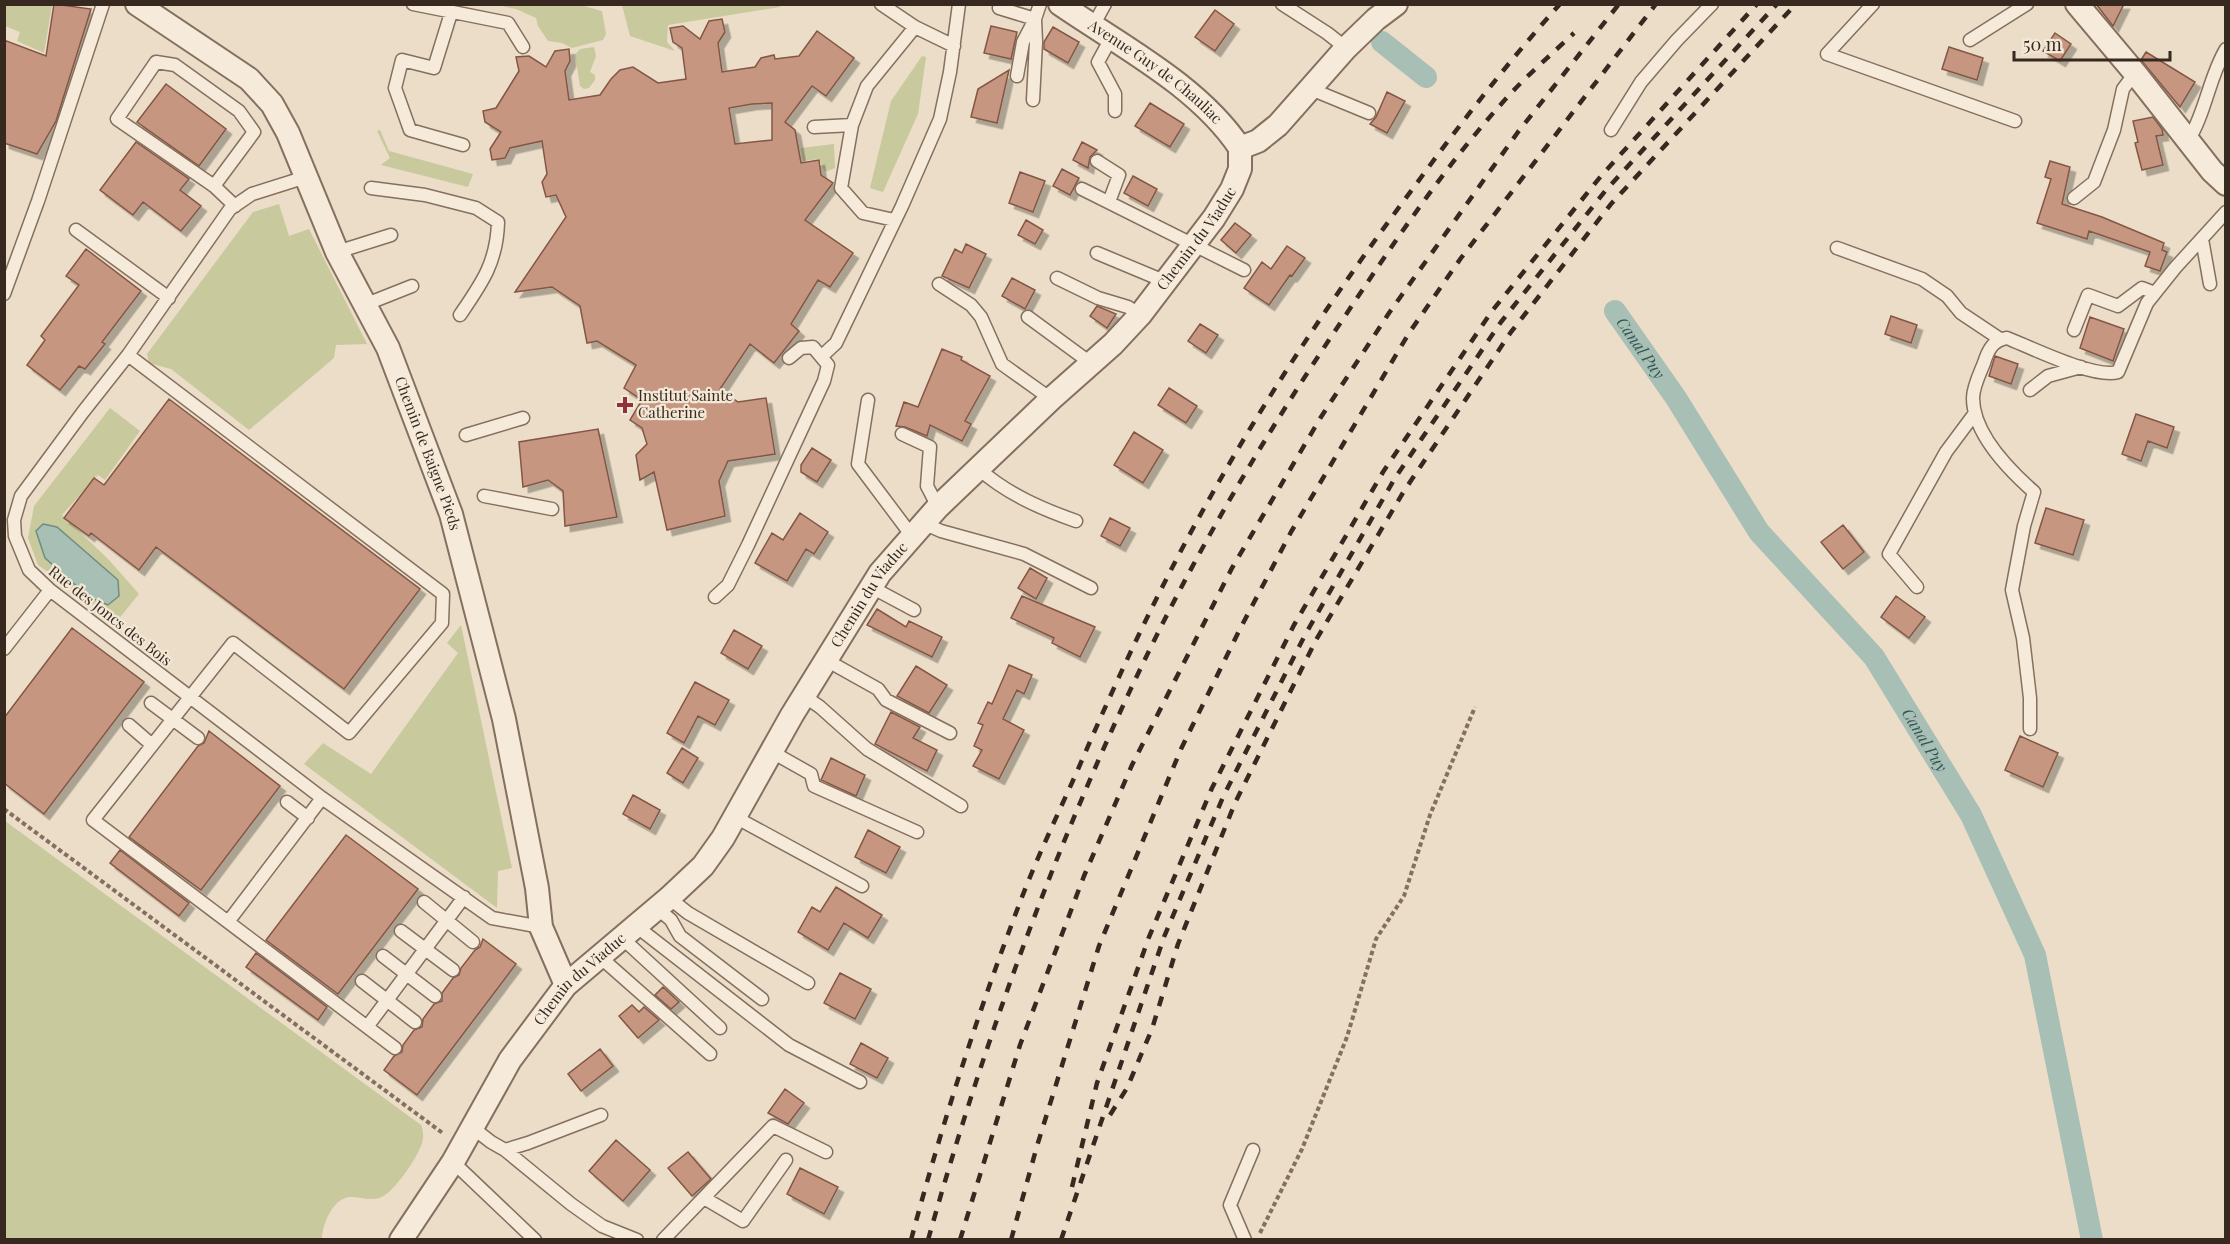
<svg xmlns="http://www.w3.org/2000/svg" width="2230" height="1244" viewBox="0 0 2230 1244" font-family="'Playfair Display',serif">
  <defs>
    <filter id="shadow"><feDropShadow dx="5.5" dy="5.5" stdDeviation="0" flood-color="#0004"/></filter>
  </defs>
  <rect width="100%" height="100%" fill="#ebddc7"/>
  <path fill="#c8c99c" d="M5,4L52,5L44,53L17,41L20,32L5,26Z
    M577,4L602,11L606,34L603,40L572,48L562,43L548,41L538,26L536,18L516,9L498,5Z
    M622,5L780,4V7L668,25L667,42L675,51L630,36Z
    M594,47L596,56L590,72L595,75V80L589,88L584,89L580,86L575,55L580,49Z
    M922,56L926,57L918,114L883,192L870,188L891,101Z
    M380,130L389,151L473,174L468,187L381,165L390,158L377,131Z
    M834,144L835,168L825,172L819,159L803,161L801,148Z
    M279,204L289,236L309,229L367,344L336,345L334,358L249,430L171,369L149,363L147,354L253,212Z
    M110,408L140,431L105,480L98,475L62,515L109,560L139,594L117,621L38,565L28,538L34,506Z
    M461,625L512,868L498,871L497,908L304,764L323,743L371,774L458,653L447,643Z
    M5,821L421,1125C424,1132 424,1141 420,1148C415,1161 392,1195 379,1198C369,1201 360,1197 351,1197C333,1197 322,1225 322,1239H5Z"/>
  <path fill="#a8bfb6" stroke="#6f8d83" stroke-width="1.5" d="M43,524L57,527L118,580L119,596L108,605L89,597L45,558L36,531Z"/>
  <g fill="none" stroke-linecap="round" stroke-linejoin="round">
    <g stroke="#a8bfb6" stroke-width="22">
      <path d="M1382,42L1426,77"/>
      <path id="s1" d="M1615,311L1676,398L1759,532L1874,657L1971,815L2035,955L2092,1240"/>
    </g>
  </g>
  <path fill="#c69680" stroke="#835745" stroke-width="1.5" fill-rule="evenodd" filter="url(#shadow)" d="M54,4L91,9L56,121L37,154L4,143V40L46,56Z
    M2096,4H2124L2113,26Z
    M1215,10L1234,24L1215,51L1195,37Z
    M722,19L725,32L718,43L722,72L755,67L761,58L774,55L775,59L799,56L817,31L854,58L826,96L812,86L785,122L795,130L801,163L819,160L821,175L833,183L805,220L853,253L830,287L818,280L791,324L799,331L774,363L750,344L720,389L738,402L766,398L775,454L728,461L719,481L725,516L667,530L654,472L640,480L636,455L647,444L642,428L630,420L642,400L624,388L636,365L597,341L587,343L580,306L552,287L515,292L566,217L556,195L546,197L542,182L547,174L542,141L510,148L505,158L492,160L490,149L501,132L485,122L483,111L496,108L519,71L516,57L529,56L546,67L555,51L569,49L570,61L565,71L569,100L600,95L611,79L620,70L633,67L658,83L686,79L682,48L673,42L670,28L683,26L700,39L709,21ZM772,103V140L735,144L729,108L752,104Z
    M991,26L1017,32L1011,59L984,53Z
    M1053,27L1079,42L1068,63L1044,49V42Z
    M2055,33L2071,44L2060,61L2043,51Z
    M1949,47L1983,58L1977,80L1942,69Z
    M2146,52L2195,82L2180,107L2141,60Z
    M1009,70L997,123L971,117L978,89Z
    M166,84L226,129L199,166L137,122Z
    M1387,92L1405,101L1387,133L1370,124L1376,117Z
    M1150,103L1184,124L1170,147L1135,126Z
    M2153,117L2162,129L2163,135L2156,136L2163,165L2142,170L2135,143L2138,142L2133,121Z
    M136,142L189,179L180,190L201,206L181,231L143,202L133,215L100,190Z
    M1082,142L1097,150L1090,157L1088,168L1073,160Z
    M2050,161L2070,167L2062,204L2102,217L2164,243L2162,250L2167,252L2160,271L2145,266L2150,252L2089,231L2087,239L2037,223L2051,179L2045,177Z
    M1062,169L1079,178L1070,195L1053,186Z
    M1020,172L1045,181L1033,212L1009,203Z
    M1133,176L1157,189L1148,206L1124,193Z
    M1026,220L1043,230L1035,244L1018,235Z
    M1235,223L1251,235L1236,253L1221,240Z
    M966,244L986,254L969,288L942,276L955,249L962,253Z
    M1287,246L1305,258L1292,276L1290,275L1269,305L1244,288L1262,262L1271,269Z
    M86,249L141,291L102,342L105,344L85,369L79,366L60,390L27,365L45,340L41,336L79,285L66,276Z
    M1012,278L1035,290L1025,309L1002,296Z
    M1097,306L1116,314L1107,328L1090,316Z
    M1891,316L1917,325L1911,343L1885,334Z
    M2090,317L2124,329L2113,361L2080,348Z
    M1200,324L1218,335L1206,353L1188,341Z
    M942,349L962,357L961,360L990,376L965,421L971,424L962,441L930,425L927,436L905,427L896,426L904,402L918,407Z
    M1995,356L2018,364L2011,384L1989,376Z
    M1169,388L1197,406L1186,423L1158,405Z
    M169,399L420,589L344,689L156,547L139,570L91,533L89,536L64,518L94,478L104,485Z
    M2136,414L2174,427L2167,448L2148,441L2141,461L2122,454Z
    M598,429L617,517L565,526L563,491L548,480L523,487L519,442Z
    M1134,432L1163,450L1143,483L1114,465Z
    M812,448L831,460L817,482L801,472V465Z
    M2046,508L2084,520L2073,555L2035,543Z
    M800,513L828,532L814,554L806,549L787,581L755,563L772,533L783,540Z
    M1110,518L1130,528L1120,546L1101,536Z
    M1843,525L1864,552L1843,569L1821,542Z
    M1030,568L1047,578L1036,599L1018,588Z
    M1022,596L1095,627L1080,657L1052,643L1054,638L1011,618Z
    M1896,596L1925,617L1909,638L1881,617Z
    M877,609L906,627L909,621L942,637L932,657L867,625Z
    M72,628L144,682L44,814L4,783V718Z
    M734,630L762,646L748,669L721,653Z
    M1009,665L1032,675L1024,694L1017,690L1003,719L1024,730L999,779L973,766L982,750L974,746L983,725L978,723L988,702L992,704Z
    M916,666L947,685L929,713L897,696Z
    M695,682L729,700L715,725L698,716L684,743L667,733Z
    M891,712L920,727L913,738L937,750L927,771L875,744Z
    M209,731L280,786L201,890L129,837L198,746L204,743Z
    M2020,736L2058,753L2043,787L2005,770Z
    M682,748L698,758L683,783L667,773Z
    M831,758L865,775L856,796L821,780Z
    M633,795L660,810L650,829L623,814Z
    M868,830L900,847L886,873L855,857Z
    M346,835L418,889L338,994L266,940Z
    M120,850L189,903L179,916L110,863Z
    M836,887L882,915L868,938L844,923L828,950L798,932L812,907L820,912Z
    M483,939L516,964L417,1095L384,1070L394,1056L402,1052L403,1045L414,1030L422,1027L423,1019L434,1004L442,1001V993L453,978L459,975L461,968L475,950L480,947Z
    M256,953L327,1007L318,1020L246,967Z
    M840,973L871,989L855,1019L824,1003Z
    M663,987L679,1002L671,1009L655,995Z
    M632,1005L639,1012L644,1007L659,1020L638,1038L619,1016Z
    M861,1043L888,1058L877,1078L850,1064Z
    M600,1049L613,1066L581,1091L568,1074Z
    M785,1089L804,1103L788,1124L768,1113Z
    M616,1140L650,1170L623,1201L589,1171Z
    M688,1152L711,1179L692,1196L668,1168Z
    M800,1168L838,1187L824,1214L787,1194Z"/>
  <g fill="none" stroke-linecap="round" stroke-linejoin="round">
    <defs>
      <path id="service" d="M413,4L508,23L523,47
        M881,4L915,27L954,46
        M1282,4L1327,33L1346,48
        M1873,4L1827,54L2015,121
        M999,8L1035,19L1023,42L1017,76
        M451,13L434,68L402,60L395,88L410,130L463,145
        M1093,26L1105,4
        M1111,38L1098,62L1115,94V111
        M1970,40L2027,4
        M1312,85L1318,92L1369,113
        M1033,100L1036,42L1035,19L1040,4
        M814,127L852,125
        M1611,130L1641,82L1677,40L1712,4
        M2188,141C2206,112 2209,77 2226,49
        M1097,161L1119,175L1109,202
        M306,177L252,194L230,209L128,355L83,412L21,496L14,520L15,536L29,570L50,590L322,798L492,918L541,927
        M214,186L117,119L156,62L175,65L239,111L254,132L214,186L235,206
        M371,188L425,195L476,208L498,222C497,262 482,283 460,315
        M1082,189L1244,270
        M2074,198L2094,182L2114,130L2123,89L2135,73
        M894,220L863,213L841,188L852,125L867,86L915,27
        M76,230L169,298
        M2202,239L2210,284
        M1837,248L1922,279L1947,296L1961,313L2000,339
        M337,252L391,235
        M1097,253L1164,281
        M1057,278L1098,298L1128,307L1140,315
        M939,284L971,305L981,317L1002,364L1051,399
        M4,294L38,201L103,4
        M364,305L412,286
        M1028,317L1092,364
        M2074,330L2088,295L2118,306L2142,288L2155,293
        M128,355L443,594L442,623L349,733L233,643L93,820L395,1048
        M822,356L836,343L902,206L940,119L950,72L959,4
        M2030,390L2048,376L2081,367
        M868,400L858,464L912,536
        M902,434L930,447L927,486L938,507
        M466,435L523,418
        M979,469C1007,494 1042,509 1076,521
        M484,496L552,509
        M925,524L941,531L1024,554L1091,588
        M871,587L914,610
        M1917,587L1889,554L1946,452L1975,413
        M715,597L728,585L748,545L824,381L828,365L813,347L801,348L789,358
        M4,649L50,590
        M826,660L878,689L886,700L950,733
        M804,696L820,707L867,749L961,806
        M151,703L198,738
        M129,725L151,744
        M2030,729V698L2023,638L2012,590L2024,526L2034,492C2009,470 1973,434 1973,398C1973,387 1980,373 1984,363C1988,350 1993,340 2007,338C2032,348 2095,379 2118,372L2147,303L2175,268L2226,212
        M772,752L811,774L814,786L917,832
        M287,802L308,818
        M735,817L862,886
        M669,898L688,913L808,983
        M424,902L473,942
        M657,908L671,920L680,936L762,999
        M228,922L322,798
        M636,926L789,1045L860,1082
        M401,931L453,970
        M622,938L720,1028
        M383,956L435,996
        M600,957L710,1054
        M362,981L415,1022
        M367,1027L464,897
        M473,1128L491,1142L505,1150L571,1204L602,1226L637,1240
        M505,1150L528,1143L601,1115
        M453,1162L535,1240
        M704,1198L743,1221L786,1160
        M663,1240L773,1126L826,1152
        M1245,1240L1230,1205L1253,1150"/>
      <g id="minor">
        <path id="s2" d="M137,4L249,79L272,104L288,133L337,252L388,348L451,514L504,719L537,888L541,927L566,985"/>
        <path id="s3" d="M1060,4C1121,46 1199,86 1240,148"/>
        <path d="M2077,4L2135,73L2212,171L2226,184"/>
        <path d="M1240,148L1258,141L1278,125L1346,48L1376,19L1396,4"/>
        <path id="s4" d="M401,1240L453,1162L510,1060L551,1005L566,985L669,898L703,866L723,838L792,715L880,573L938,507L1051,399L1113,344L1140,315L1214,218L1232,189L1240,169V148"/>
      </g>
    </defs>
    <use href="#service" stroke="#856f5e" stroke-width="15"/>
    <use href="#minor" stroke="#856f5e" stroke-width="26"/>
    <path stroke="#856f5e" stroke-width="4" stroke-dasharray="4.5 3" stroke-linecap="butt" d="M4,809L444,1134
      M1260,1233L1302,1149L1347,1037L1376,939L1404,896L1430,815L1475,707"/>
    <use href="#service" stroke="#f6ebda" stroke-width="12"/>
    <use href="#minor" stroke="#f6ebda" stroke-width="22"/>
    <path stroke="#372920" stroke-width="4.5" stroke-dasharray="10 10" stroke-linecap="butt" d="M1110,1115L1127,1088L1152,1029L1178,944L1235,803L1316,640L1404,491L1511,332L1611,204L1793,7
      M1072,1187L1097,1083L1149,937L1212,788L1294,625L1383,472L1492,311L1601,176L1757,4
      M911,1240C942,1124 979,1009 1022,897C1039,853 1060,810 1079,767C1119,674 1162,582 1212,494C1272,387 1341,285 1414,187C1460,124 1508,62 1560,4
      M928,1240C982,1048 1050,860 1135,680C1193,557 1263,438 1339,325C1393,244 1447,162 1513,91C1532,71 1553,53 1574,33
      M960,1240L1020,1045L1084,876L1132,765L1232,568L1321,417L1389,313L1518,132L1619,4
      M1011,1240L1037,1146L1099,946L1181,749L1241,627L1291,532L1409,333L1461,258L1656,4
      M1061,1240L1164,937L1223,797L1305,635L1395,478L1501,322L1606,190L1777,4"/>
  </g>
  <path fill="#90323c" stroke="#f3e8d6" stroke-width="2" d="M622 396h6v6h6v6h-6v6h-6v-6h-6v-6h6z"/>
  <g text-anchor="middle" stroke-width="4.5" stroke-linejoin="round" paint-order="stroke">
    <g font-size="15" fill="#372920" stroke="#f3e8d6">
      <text dy="5" stroke="none"><textPath href="#s3" startOffset="117">Avenue Guy de Chauliac</textPath></text>
      <text dy="5" stroke="none"><textPath href="#s4" startOffset="1290">Chemin du Viaduc</textPath></text>
      <text dy="5" stroke="none"><textPath href="#s2" startOffset="552">Chemin de Baigne Pieds</textPath></text>
      <text dy="5" stroke="none"><textPath href="#s4" startOffset="804">Chemin du Viaduc</textPath></text>
      <text transform="translate(110 616) rotate(38)" y="5">Rue des Joncs des Bois</text>
      <text dy="5" stroke="none"><textPath href="#s4" startOffset="318">Chemin du Viaduc</textPath></text>
    </g>
    <g font-size="15" fill="#372920" stroke="#f3e8d6" text-anchor="start">
      <text x="638" y="401">Institut Sainte<tspan x="638" dy="17">Catherine</tspan></text>
    </g>
    <g font-size="16" font-style="italic" fill="#31554f" stroke="#f3e8d6">
      <text dy="6" stroke="none"><textPath href="#s1" startOffset="45">Canal Puy</textPath></text>
      <text dy="6" stroke="none"><textPath href="#s1" startOffset="531">Canal Puy</textPath></text>
    </g>
  </g>
  <rect width="2230" height="1244" fill="none" stroke="#372920" stroke-width="12"/>
  <path d="M2014 51v9h156v-9" fill="none" stroke="#372920" stroke-width="3"/>
  <text x="2023" y="51" font-size="18" fill="#372920" stroke="#f3e8d6" stroke-width="4.5" paint-order="stroke">50 m</text>
</svg>
